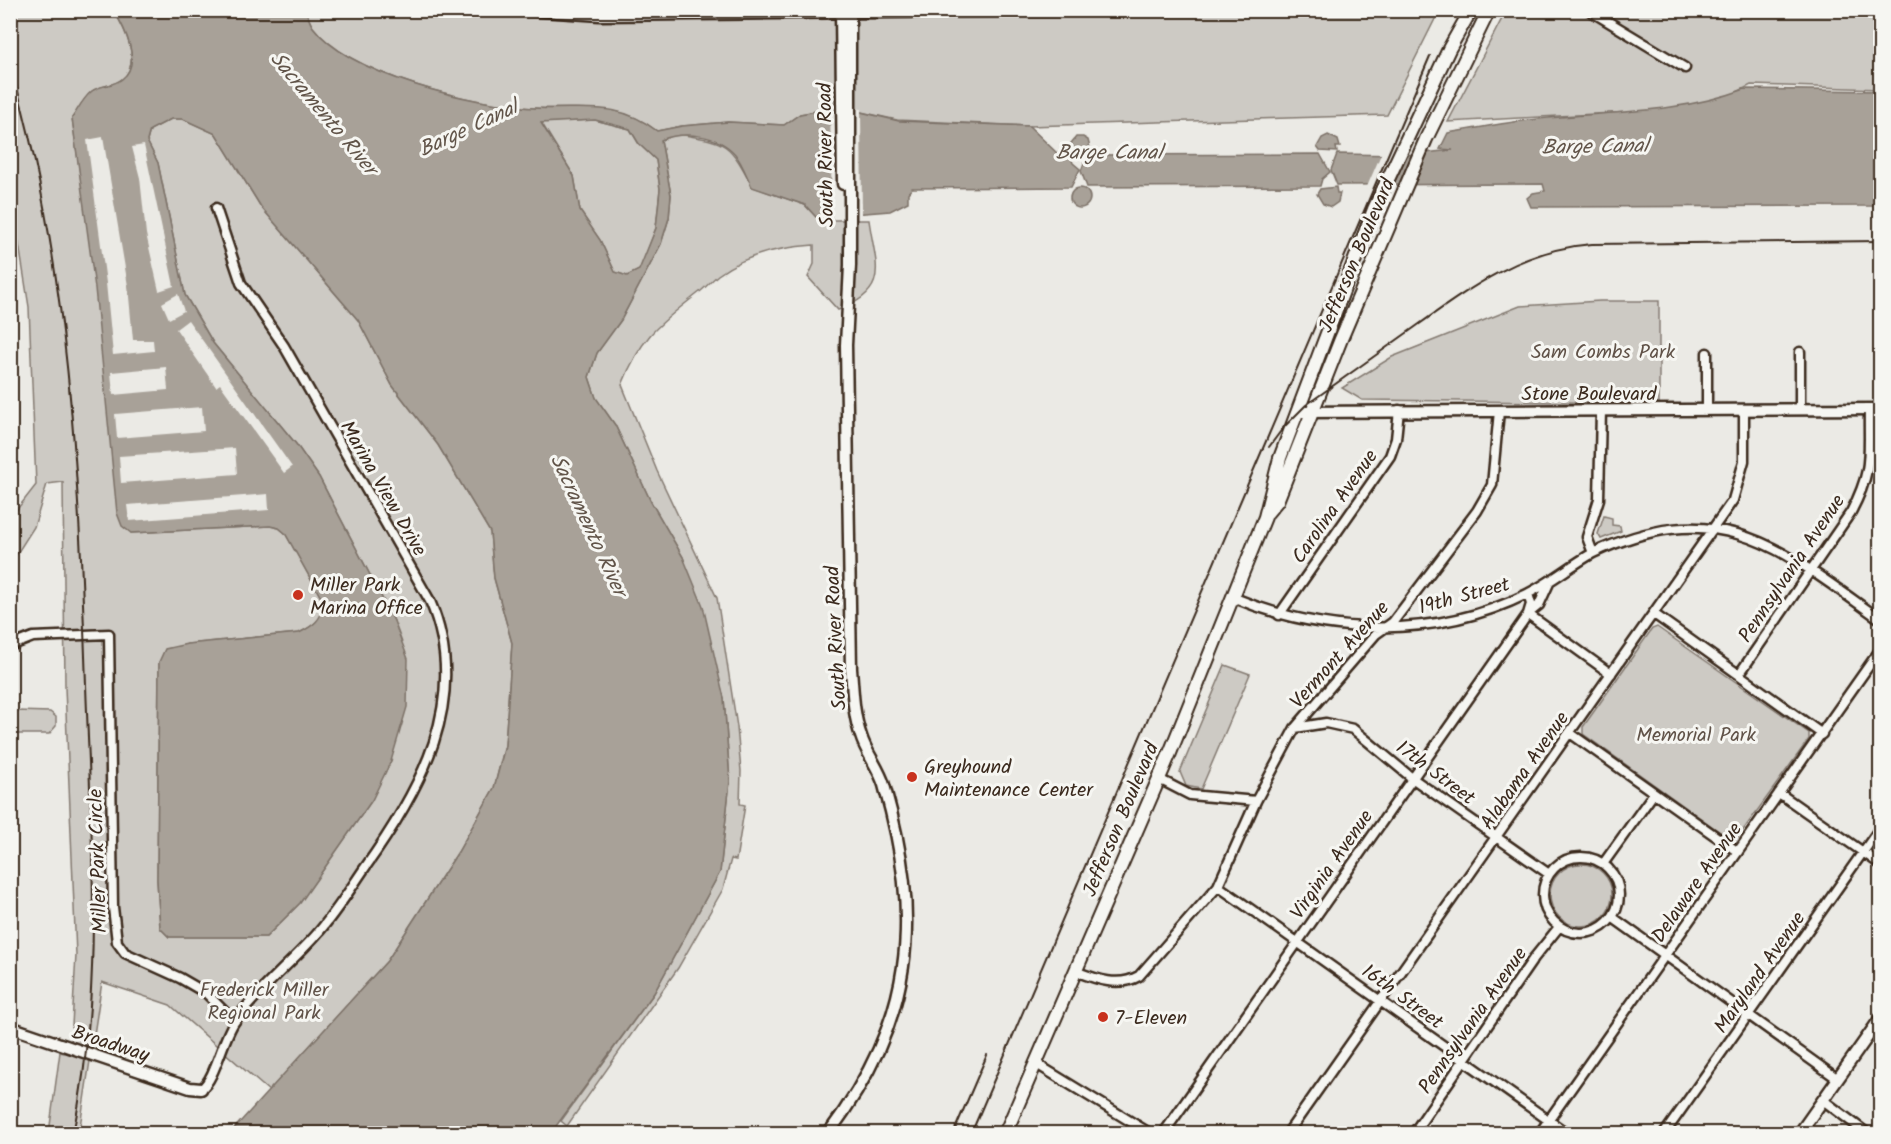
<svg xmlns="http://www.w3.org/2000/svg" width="1891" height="1144" viewBox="0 0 1891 1144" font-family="Kalam,sans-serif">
  <rect width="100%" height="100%" fill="#ebeae5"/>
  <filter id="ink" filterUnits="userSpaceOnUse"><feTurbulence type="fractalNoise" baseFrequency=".0167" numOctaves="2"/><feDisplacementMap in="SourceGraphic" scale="12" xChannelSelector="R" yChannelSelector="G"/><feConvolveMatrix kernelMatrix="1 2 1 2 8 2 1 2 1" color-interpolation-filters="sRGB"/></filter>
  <g filter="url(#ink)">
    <path fill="#cdcac4" stroke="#847a71" stroke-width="1.5" d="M11,11H114C124,27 143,63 122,79C114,86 100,85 92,91C84,98 78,110 72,118L131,533L270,526L279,528L285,533L324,603C323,620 313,626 299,633L187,644L159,662L157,880L160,928L169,937H266L300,903L372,800L394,621L319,477L296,444L213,343L185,295L158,163L147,141L150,130L171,119H183L216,134L261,207L358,320L392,385L438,445L490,532L494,578L512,643L505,745L494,788L458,852L387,961L269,1091L170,1005L102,982L79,1133H49L60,1052L64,1053L71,1043L76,955L65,687L63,482L47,484L34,527L11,563V517L36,485L29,307L11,194Z
      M306,11H1439L1387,115L1029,126L897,120L839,107L800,114L784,125L728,122L682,126L657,131C617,100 581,111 534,108C475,105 350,76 313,27C310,23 308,16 306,11Z
      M1506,11H1880V89L1751,85L1704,108L1448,122Z
      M595,120L630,129L639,144L656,160L660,189L656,228L640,270L627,276L615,272L600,240L580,211L574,176L541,122Z
      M677,134C728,142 728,141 753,187L805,205L816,217L824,216L825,220H869C875,265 892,290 838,310L808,277L814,264V245C781,247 745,255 718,275C712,280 707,286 701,291C660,324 643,333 622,385L657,471L717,598L737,727L741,771L740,804L745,805L736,860L731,859L723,889L678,968L567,1126L561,1121L654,993L720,872L730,781L724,698L683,557L651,502L615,425L596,398L589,377L597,353L621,320L661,244L669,218L671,195L661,140Z
      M1600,301H1659V403L1362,400L1342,388L1392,357L1520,306Z
      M1604,516L1612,518V525L1620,526L1621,531L1601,539L1598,534Z
      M1657,627L1809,733V739L1736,840L1730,839L1583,734V727L1652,629Z
      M1225,665L1250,674L1201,789L1186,786L1180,772Z
      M16,711L50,712L56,717V726L49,734H13L11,733V713Z
      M1550 895a31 31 0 1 1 62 0a31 31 0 1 1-62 0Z"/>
    <path fill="#a8a198" stroke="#7c7167" stroke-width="1.5" fill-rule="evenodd" d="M114,11H306C308,16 310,23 313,27C350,76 475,105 534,108C582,111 616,99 657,131L682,126L728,122L784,125L800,114L839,107L899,121L1029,126L1060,156L1070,155L1073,163L1080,169L1071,187L912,188L908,193V202L890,211L816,217L805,205L752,187C747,177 742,163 735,154C718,134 683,131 661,140L671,195L669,218L661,244L621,320L597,353L589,377L596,398L615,425L651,502L683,557L703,606L724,698L730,781L720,872L654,993L551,1133H230L387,961L458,852L494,788L505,746L512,643L494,578L490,532L438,445L392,385L358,320L261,207L216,134L183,119H171L150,130L147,141L158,163L185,295L213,343L296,444L319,477L394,621L408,659L407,707L391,761L372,800L300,903L266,937H169L160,928L157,880L159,662L165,649L187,644L299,633C313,626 322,620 324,603L285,533L279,528L270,526L131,533L122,526L117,513L95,288L72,118C78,109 83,98 92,91C100,85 114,86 122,79C143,63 124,27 114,11ZM595,120L630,129L639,144L656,160L660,189L656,228L639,270L627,276L615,272L600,240L580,211L574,176L541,123Z
      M1745,89L1880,91V206L1531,207L1527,198L1533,193L1545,191L1543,184L1337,185L1331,170L1337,154L1405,155L1453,150L1440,149L1448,133C1473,129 1497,124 1521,121C1597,111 1672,116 1745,89Z
      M1328,135L1338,140L1340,147H1336L1337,152L1320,151L1317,147L1322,138Z
      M1076,137H1083L1088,140L1090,148H1087V154L1070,152L1067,148Z
      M1320,154L1330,172L1322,179L1320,186L1087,187L1081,171L1087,155Z
      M1336,187L1337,193H1340L1338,202L1331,207L1323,204L1317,194L1320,189Z
      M1070 198a10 10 0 1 1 20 0a10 10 0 1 1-20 0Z"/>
    <path fill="#ebeae5" d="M839,104L861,109L862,216L832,218L830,105Z
      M103,137L128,286L133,340H153L154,351L113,355L106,283L87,140Z
      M144,145L174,286L159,291L146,234L140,178L132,147Z
      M1382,152H1404L1389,189H1366Z
      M178,294L184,311L169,319L162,303Z
      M188,320L292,467L284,473L220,384L216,387L176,329Z
      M166,367L168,390L113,395L111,372Z
      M202,407L204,431L117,438L115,414Z
      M235,448L237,474L121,483L119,456Z
      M268,494L269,510L129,521L127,505Z"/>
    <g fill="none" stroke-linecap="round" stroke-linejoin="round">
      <defs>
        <path id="minor" d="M513,10L600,16L1171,10
          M1589,10L1685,68
          M1800,352V409
          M1707,353V410
          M1593,553C1721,494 1779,547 1880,619
          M1550,581L1539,605L1528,614L1611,674
          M1232,597C1325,636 1435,640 1527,594C1550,583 1570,566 1593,553L1587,537L1599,499L1601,410
          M1654,614L1822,734
          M1279,615L1390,456L1396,439L1399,410
          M10,646L33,637L109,634L113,907L117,942L125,953L180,978L206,993L234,1021
          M1740,673L1851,512C1874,468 1868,455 1869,409
          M1295,728L1326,723L1353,729L1412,778L1549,874
          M1570,733L1738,852
          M1159,779L1190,795L1256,801
          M1779,793L1880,864
          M1543 895a38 38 0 1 1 76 0a38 38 0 1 1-76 0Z
          M1603,864L1654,793
          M1218,886L1568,1134
          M1612,917L1838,1079
          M1075,971C1096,979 1118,988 1139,976L1218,886L1256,801L1295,728L1376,634L1393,622L1477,511L1492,485L1499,411
          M1035,1063L1151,1134
          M201,1089C215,1080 223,1037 235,1021C258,990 290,964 316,935C334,915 349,891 364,869C420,791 472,699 430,601L284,346L241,283L216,208
          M1823,1100L1868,1134
          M1163,1134L1528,614L1531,604L1528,594
          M1287,1134L1733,500L1744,461V410
          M1413,1134L1534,958L1559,927
          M1539,1134L1880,650
          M1664,1134L1880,828"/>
        <path id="tertiary" d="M841,10L843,184
          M1298,412L1880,409
          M10,1027L190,1088L201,1089
          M828,1134C914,1018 923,922 884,785C879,768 866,753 861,736C853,714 853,691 851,669L846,345L850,265V10
          M1799,1134L1880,1019"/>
        <path id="primary" d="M1267,513L1277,501L1341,339L1426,139L1489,10
          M1005,1134L1170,753L1265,517L1280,458L1374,209L1449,49L1471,10"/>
      </defs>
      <use href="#minor" stroke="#3b2a1e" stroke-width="13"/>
      <use href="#tertiary" stroke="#3b2a1e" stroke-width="15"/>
      <use href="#primary" stroke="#3b2a1e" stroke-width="16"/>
      <use href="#minor" stroke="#f6f6f2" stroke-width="8"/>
      <use href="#tertiary" stroke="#f6f6f2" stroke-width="10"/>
      <use href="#primary" stroke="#f6f6f2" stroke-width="12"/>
      <path stroke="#3b2a1e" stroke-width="2" d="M10,63C69,265 79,476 86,685C91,834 104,986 73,1134
        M1269,447L1283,428L1306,405C1341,380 1376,355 1411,330C1467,290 1521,249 1592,244L1880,241
        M953,1134L987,1055
        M971,1134L1430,56"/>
    </g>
  </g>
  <g fill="#c8321e" stroke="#f6f6f2" stroke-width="2">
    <circle cx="298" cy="595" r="6"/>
    <circle cx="912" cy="777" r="6"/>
    <circle cx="1103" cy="1017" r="6"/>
  </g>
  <g text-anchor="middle" stroke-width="6" stroke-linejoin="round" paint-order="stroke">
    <g font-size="20" fill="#3b2a1e" stroke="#f6f6f2">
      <text transform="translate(825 155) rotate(-91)" y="7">South River Road</text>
      <text transform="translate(1356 255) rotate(-67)" y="7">Jefferson Boulevard</text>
      <text x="1589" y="400">Stone Boulevard</text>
      <text transform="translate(384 488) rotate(60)" y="7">Marina View Drive</text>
      <text transform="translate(1334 506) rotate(-55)" y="7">Carolina Avenue</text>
      <text transform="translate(1791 568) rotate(-56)" y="7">Pennsylvania Avenue</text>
      <text transform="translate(1464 595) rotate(-15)" y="7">19th Street</text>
      <text transform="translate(835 638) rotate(-93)" y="7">South River Road</text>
      <text transform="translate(1339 654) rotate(-48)" y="7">Vermont Avenue</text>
      <text transform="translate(1524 770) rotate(-55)" y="7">Alabama Avenue</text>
      <text transform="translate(1436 772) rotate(37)" y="7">17th Street</text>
      <text transform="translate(1120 819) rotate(-67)" y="7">Jefferson Boulevard</text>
      <text transform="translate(97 861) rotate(-92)" y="7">Miller Park Circle</text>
      <text transform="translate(1331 864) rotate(-55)" y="7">Virginia Avenue</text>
      <text transform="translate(1696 882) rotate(-55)" y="7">Delaware Avenue</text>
      <text transform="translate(1759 972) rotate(-55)" y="7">Maryland Avenue</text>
      <text transform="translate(1403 996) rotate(36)" y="7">16th Street</text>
      <text transform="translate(1472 1020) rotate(-55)" y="7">Pennsylvania Avenue</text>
      <text transform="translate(111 1043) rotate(18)" y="7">Broadway</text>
    </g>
    <g font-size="20" fill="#605248" stroke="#f6f6f2">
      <text x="1603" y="358">Sam Combs Park</text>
      <text x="1696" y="741">Memorial Park</text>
      <text x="264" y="996">Frederick Miller<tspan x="264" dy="23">Regional Park</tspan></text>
    </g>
    <g font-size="20" fill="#3b2a1e" stroke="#f6f6f2" text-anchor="start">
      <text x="310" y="591">Miller Park<tspan x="310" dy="23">Marina Office</tspan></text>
      <text x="924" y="773">Greyhound<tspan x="924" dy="23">Maintenance Center</tspan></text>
      <text x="1115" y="1024">7-Eleven</text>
    </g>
    <g font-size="21" font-style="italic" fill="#615449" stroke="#f6f6f2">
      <text transform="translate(324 113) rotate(50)" y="7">Sacramento River</text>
      <text transform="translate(468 128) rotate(-25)" y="7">Barge Canal</text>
      <text transform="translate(1595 146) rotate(-1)" y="7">Barge Canal</text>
      <text x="1109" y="159">Barge Canal</text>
      <text transform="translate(589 525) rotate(65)" y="7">Sacramento River</text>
    </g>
  </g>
  <rect width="1891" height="1144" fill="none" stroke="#f6f6f2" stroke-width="36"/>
  <rect x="18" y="18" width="1855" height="1108" fill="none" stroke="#3b2a1e" stroke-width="2" filter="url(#ink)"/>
</svg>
